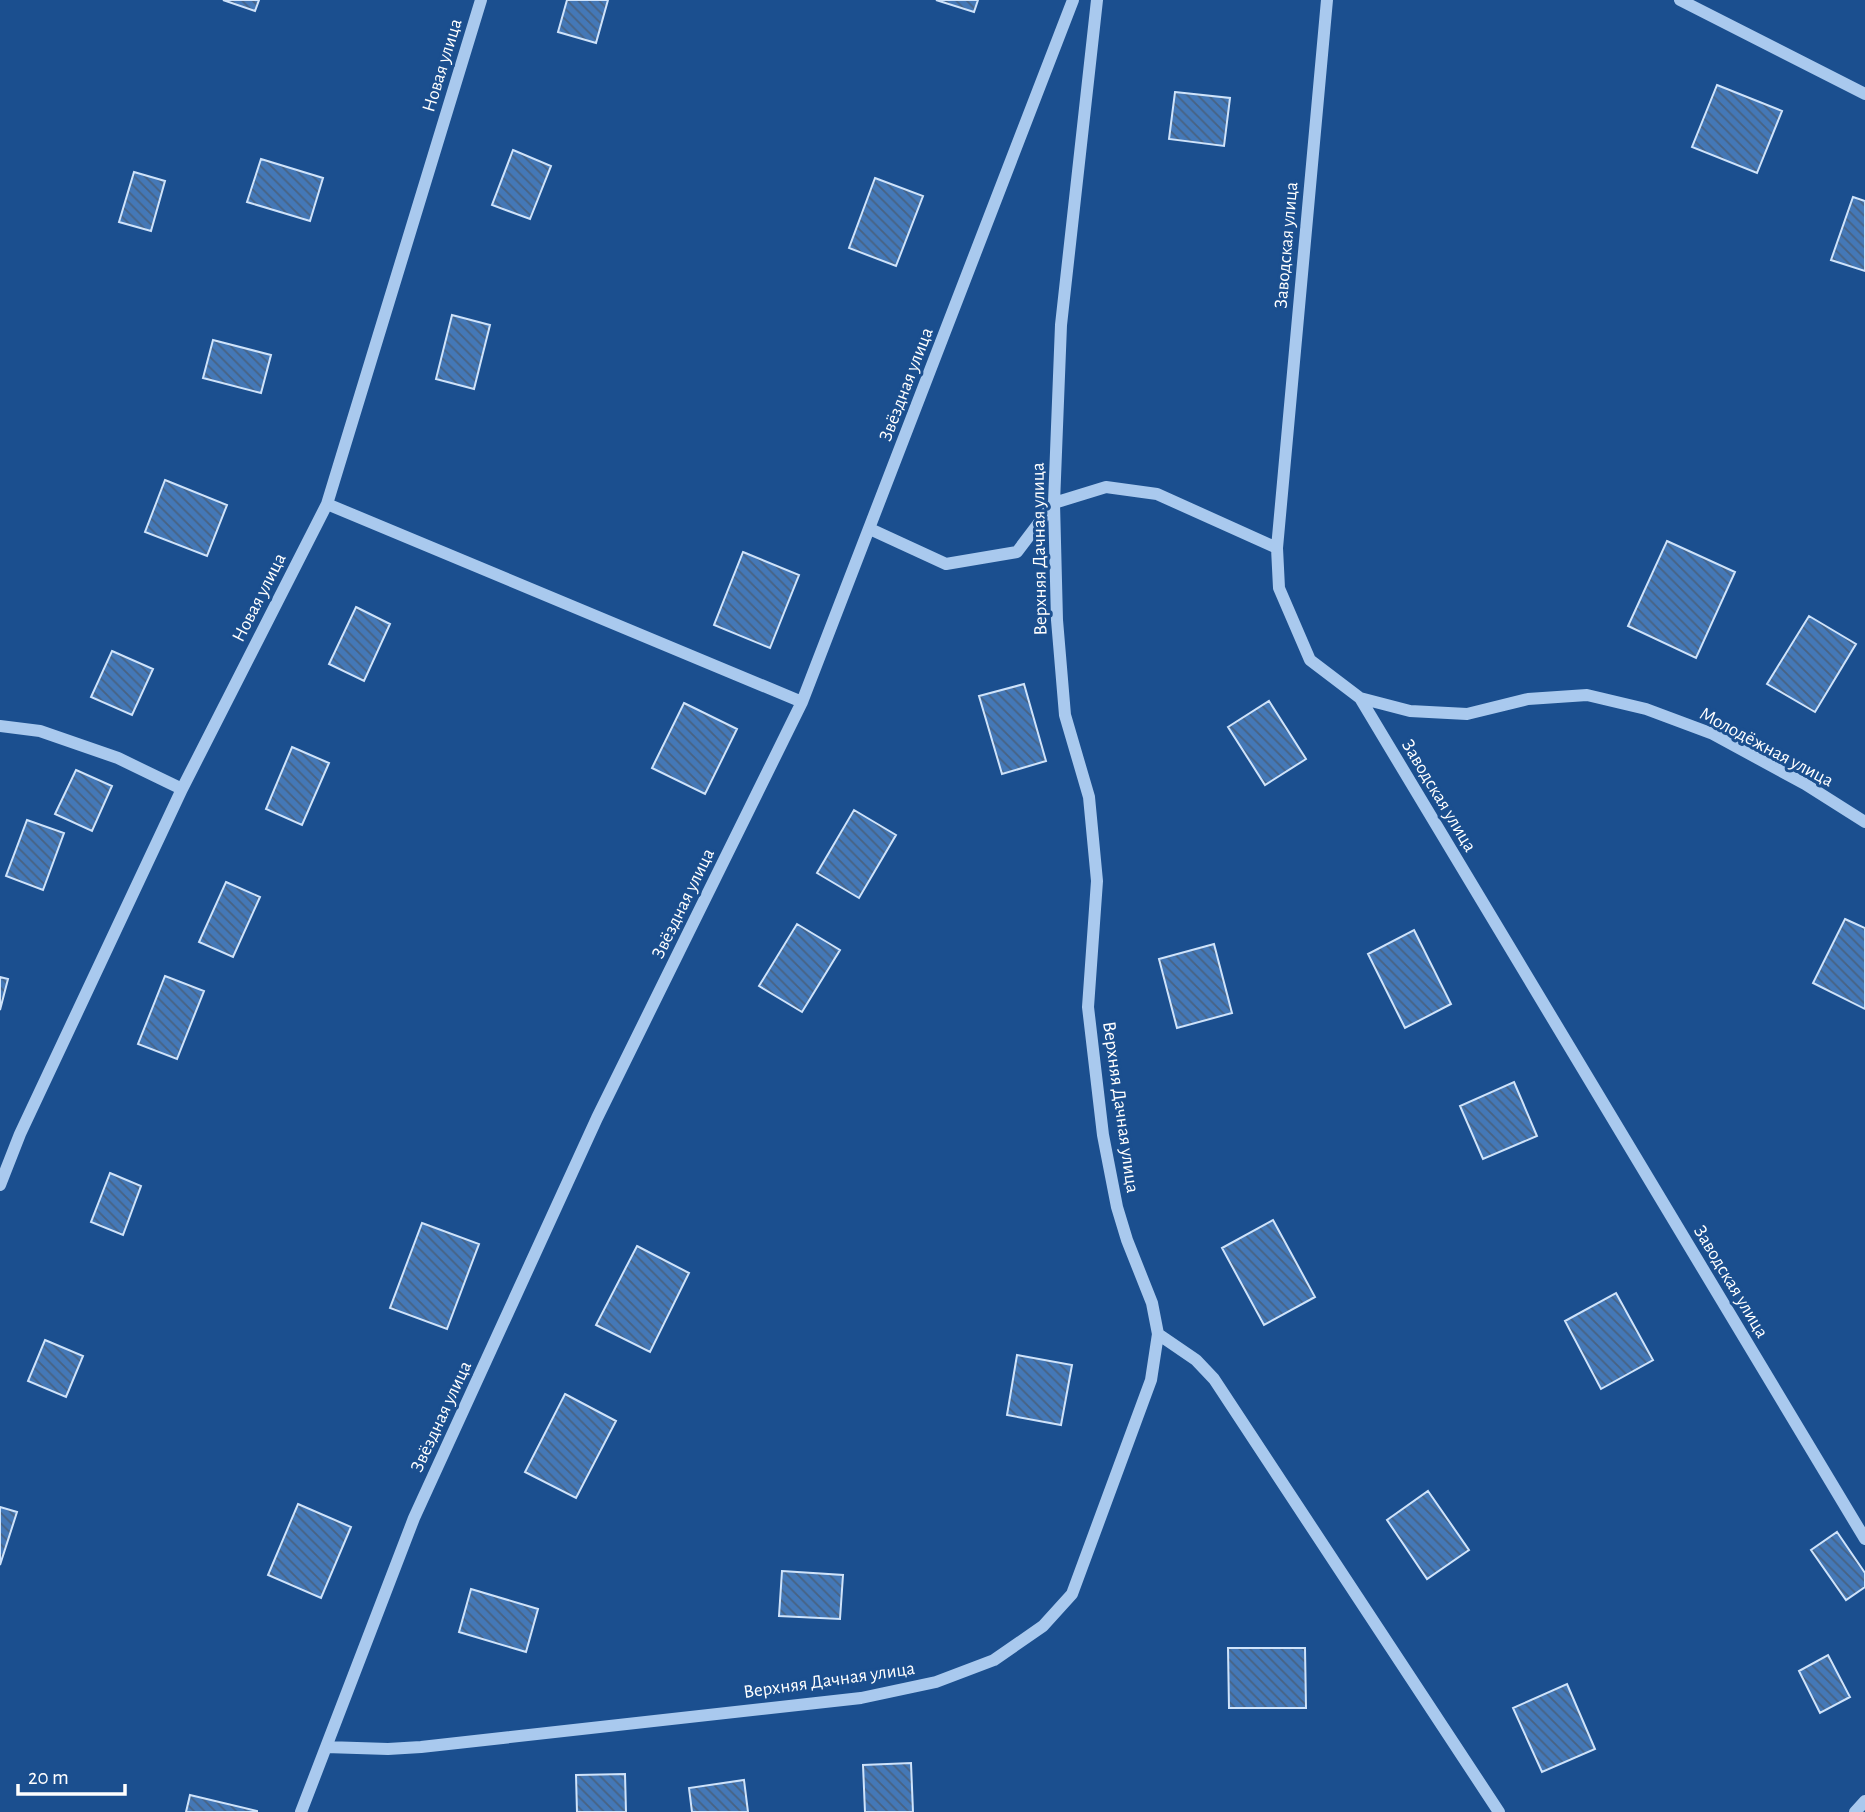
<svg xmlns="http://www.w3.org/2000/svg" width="1865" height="1812" viewBox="0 0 1865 1812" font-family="'Alegreya Sans',sans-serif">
  <defs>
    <pattern id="building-back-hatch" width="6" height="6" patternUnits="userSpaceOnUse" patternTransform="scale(1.75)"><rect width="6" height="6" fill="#4478b7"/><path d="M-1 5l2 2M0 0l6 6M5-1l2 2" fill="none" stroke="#486282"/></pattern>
  </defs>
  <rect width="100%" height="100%" fill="#1b4f8f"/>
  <path fill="url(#building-back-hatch)" stroke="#cfe3fa" stroke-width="2" d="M223,0H259L255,11Z
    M567,0H608L596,43L558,32Z
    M936,0H978L974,12Z
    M1717,85L1782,111L1757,173L1692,147Z
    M1175,92L1230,98L1224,146L1169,139Z
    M513,150L551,166L530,219L492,205Z
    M261,159L323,178L310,221L247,202Z
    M134,172L165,181L151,231L119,222Z
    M875,178L923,196L896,266L849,248Z
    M1853,197L1865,201V271L1831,260Z
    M452,315L490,325L474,389L436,379Z
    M213,340L271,355L261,393L203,378Z
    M165,480L227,505L207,556L145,532Z
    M1667,541L1735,572L1696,658L1628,626Z
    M743,552L799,575L770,648L714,625Z
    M356,607L390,624L364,681L329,664Z
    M1809,616L1856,644L1815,712L1767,684Z
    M112,651L153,669L132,715L91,697Z
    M1024,684L1046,761L1002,774L979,696Z
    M1269,701L1306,759L1265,785L1228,727Z
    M684,703L737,729L705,794L652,768Z
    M292,747L329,763L302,825L266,809Z
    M76,770L112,786L92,831L55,814Z
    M854,810L896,835L859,898L817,873Z
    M27,820L64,833L43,890L6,876Z
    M226,882L260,897L233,957L199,942Z
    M1845,919L1865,928V1009L1813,983Z
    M797,924L840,950L802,1012L759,986Z
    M1414,930L1451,1004L1405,1028L1368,954Z
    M1214,944L1232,1013L1177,1028L1159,959Z
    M165,976L204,991L177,1059L138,1044Z
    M0,977L8,979L0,1010Z
    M1514,1082L1537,1136L1483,1159L1460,1106Z
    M110,1173L141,1186L123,1235L91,1222Z
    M1273,1220L1315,1297L1264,1325L1222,1248Z
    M422,1223L479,1244L447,1329L390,1308Z
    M637,1246L689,1273L650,1352L596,1325Z
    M1616,1293L1653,1360L1601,1389L1565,1321Z
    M45,1340L83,1356L66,1397L28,1381Z
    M1017,1355L1072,1365L1061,1425L1007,1415Z
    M565,1394L616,1421L576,1498L525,1472Z
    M1428,1491L1469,1550L1427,1579L1387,1520Z
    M298,1504L351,1527L321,1598L268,1575Z
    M0,1507L17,1512L0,1565Z
    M1837,1532L1865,1573V1587L1846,1600L1811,1550Z
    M782,1571L843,1575L840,1619L779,1616Z
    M471,1589L538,1609L526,1652L459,1632Z
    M1228,1648H1305L1306,1708H1229Z
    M1828,1655L1850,1697L1820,1713L1799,1671Z
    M1567,1684L1595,1749L1542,1772L1513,1708Z
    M911,1763L913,1812H865L863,1765Z
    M625,1774L626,1812H577L576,1775Z
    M744,1780L748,1812H692L689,1788Z
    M190,1795L257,1811V1812H186Z"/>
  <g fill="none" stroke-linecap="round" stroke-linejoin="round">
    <path stroke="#a9c9ee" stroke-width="12" d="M1327,0L1277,548L1279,588L1310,660L1360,698L1865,1539
      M1680,0L1865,94
      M327,504L802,702
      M870,529L946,564L1017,552L1054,503L1106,487L1157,494L1277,548
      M1360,698L1410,711L1467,714L1528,699L1587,695L1646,709L1713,734L1805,784L1865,822
      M0,726L40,731L118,758L182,789
      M0,1185L20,1134L182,789L327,504L481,0
      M1158,1334L1196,1360L1214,1379L1499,1812
      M326,1747L388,1749L421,1747L861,1698L936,1682L994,1660L1043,1626L1072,1594L1151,1380L1158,1334L1152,1303L1127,1240L1117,1207L1103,1135L1088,1007L1097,881L1089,797L1065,715L1057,620L1054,503L1061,325L1097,0
      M301,1812L414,1518L597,1118L802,702L1073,0
      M1855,1812L1865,1801"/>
  </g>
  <g text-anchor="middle" stroke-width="6" stroke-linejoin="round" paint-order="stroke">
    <g font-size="19" fill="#fff" stroke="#1b4f8f">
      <text transform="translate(441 65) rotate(-73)" y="7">Новая улица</text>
      <text transform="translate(1285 245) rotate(-85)" y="7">Заводская улица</text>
      <text transform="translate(905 384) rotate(-69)" y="7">Звёздная улица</text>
      <text transform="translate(1038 549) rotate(-91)" y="7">Верхняя Дачная улица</text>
      <text transform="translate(258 597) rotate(-63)" y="7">Новая улица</text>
      <text transform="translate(1767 746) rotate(28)" y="7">Молодёжная улица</text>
      <text transform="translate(1440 795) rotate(59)" y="7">Заводская улица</text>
      <text transform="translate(682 903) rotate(-64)" y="7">Звёздная улица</text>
      <text transform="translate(1122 1107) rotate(82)" y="7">Верхняя Дачная улица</text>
      <text transform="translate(1732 1281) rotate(59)" y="7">Заводская улица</text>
      <text transform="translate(440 1416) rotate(-65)" y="7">Звёздная улица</text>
      <text transform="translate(829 1679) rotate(-8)" y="7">Верхняя Дачная улица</text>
    </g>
  </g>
  <path d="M18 1784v10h107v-10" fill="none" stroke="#ffffff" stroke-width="3.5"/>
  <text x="28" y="1784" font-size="21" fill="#ffffff" stroke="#1b4f8f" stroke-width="5" paint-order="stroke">20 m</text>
</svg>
